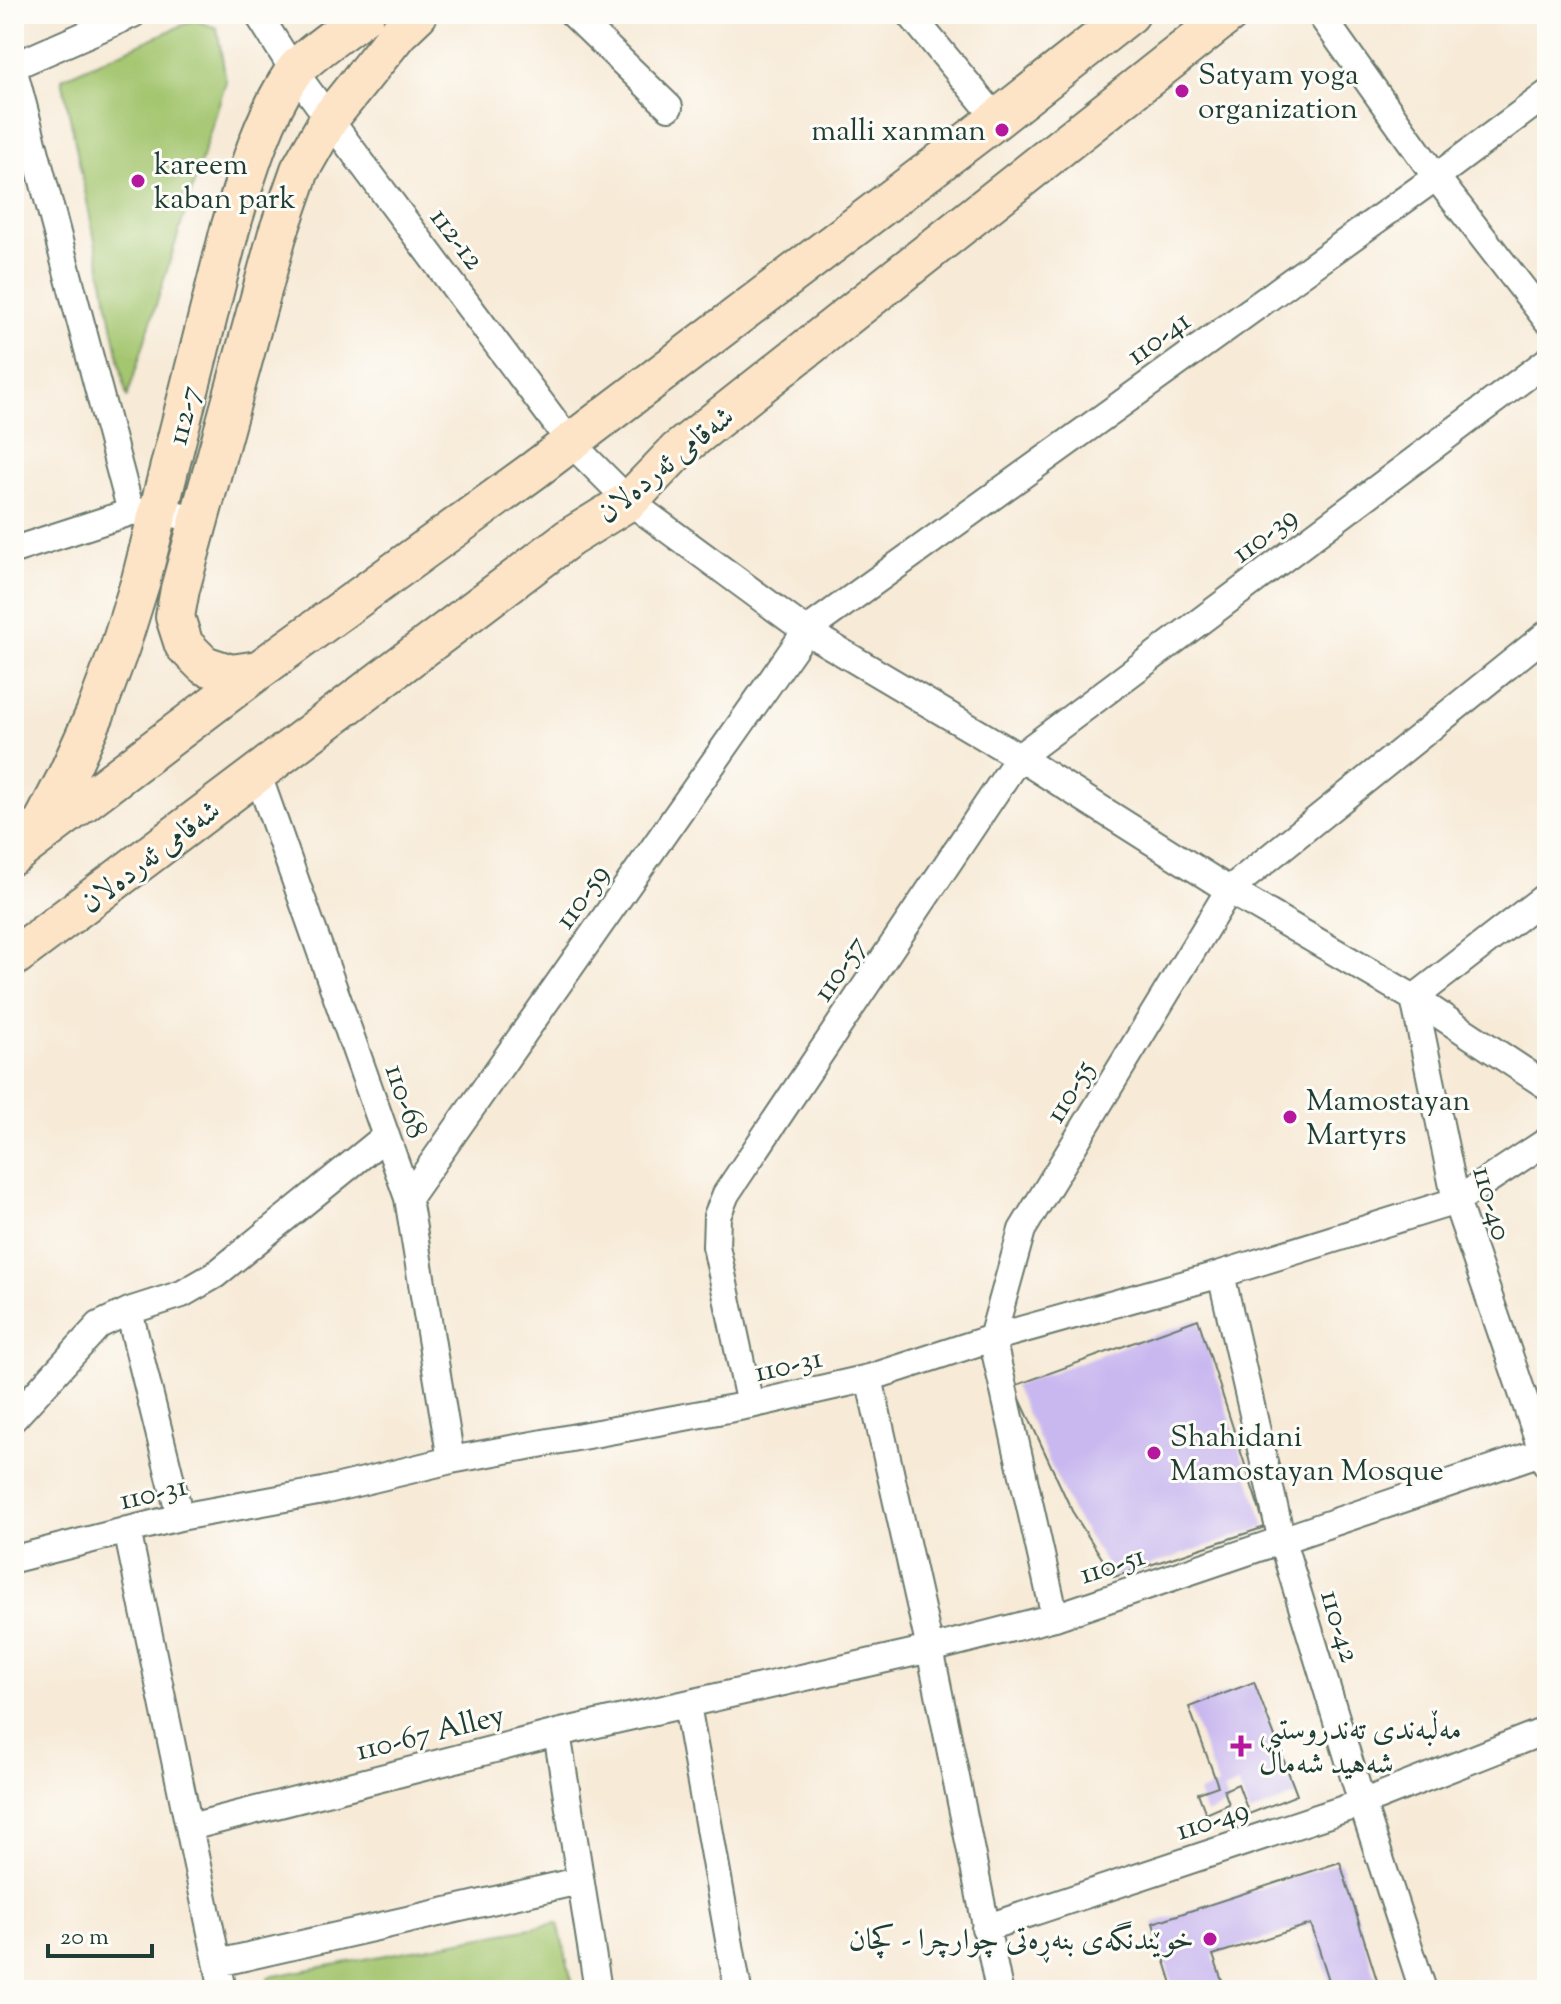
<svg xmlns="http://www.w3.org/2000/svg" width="1561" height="2004" viewBox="0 0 1561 2004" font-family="'Sorts Mill Goudy',Amiri,serif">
  <rect width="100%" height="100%" fill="#fdfcf7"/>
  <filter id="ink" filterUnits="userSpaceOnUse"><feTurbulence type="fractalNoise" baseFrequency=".0125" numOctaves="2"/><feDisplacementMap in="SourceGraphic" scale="16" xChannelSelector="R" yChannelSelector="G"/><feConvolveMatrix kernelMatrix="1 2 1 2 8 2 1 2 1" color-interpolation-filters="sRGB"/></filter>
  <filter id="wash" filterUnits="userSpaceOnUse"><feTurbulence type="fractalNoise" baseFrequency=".006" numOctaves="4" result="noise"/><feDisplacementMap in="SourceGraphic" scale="32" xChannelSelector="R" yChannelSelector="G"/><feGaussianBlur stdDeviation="1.8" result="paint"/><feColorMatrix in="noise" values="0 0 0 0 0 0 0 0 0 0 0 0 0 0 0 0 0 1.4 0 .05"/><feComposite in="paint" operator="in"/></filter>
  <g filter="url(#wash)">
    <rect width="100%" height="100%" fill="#f7ead7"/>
    <path fill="#a4c66f" stroke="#628252" stroke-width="2" d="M194,20L217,28L226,81L127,398L62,78Z
      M558,1923L574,1990H271L268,1977Z"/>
    <g id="blocks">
      <path fill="#c9b8ef" d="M1198,1319L1265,1527L1114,1577L1072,1511L1014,1386Z
        M1254,1682L1297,1795L1249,1814L1238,1784L1224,1790L1229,1804L1206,1814L1198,1793L1218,1786L1189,1707Z
        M1340,1862L1380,1990H1332L1311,1924L1213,1955L1225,1990H1174L1153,1923Z"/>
    </g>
  </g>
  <g filter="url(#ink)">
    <use href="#blocks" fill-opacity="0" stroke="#6b7a6d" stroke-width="2"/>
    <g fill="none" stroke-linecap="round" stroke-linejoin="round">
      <defs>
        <path id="street" d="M258,14L294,71L329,119L570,442L629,501L806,631L1019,757L1229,890L1414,998L1547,1086
          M573,14L669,107
          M910,14L997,119
          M1320,14L1436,177L1547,320
          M14,66L133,14
          M14,71L131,512
          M14,550L131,512L158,511L199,519
          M258,775L408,1198L451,1460
          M1547,895L1414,998L1456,1201L1547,1465
          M408,1198L806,631L1436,177L1547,94
          M1221,1274L1282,1541L1362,1803L1423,1990
          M129,1311L180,1517
          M869,1378L930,1649L999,1990
          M750,1405L716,1246L717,1216L726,1194L1019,757L1547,361
          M14,1418L99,1325L129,1311L182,1294L215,1275L386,1136
          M127,1530L223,1990
          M14,1559L180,1517L323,1491L451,1460L750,1405L869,1378L992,1338L1221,1274L1456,1201L1547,1141
          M1055,1617L992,1338L1022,1230L1229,890L1547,634
          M687,1705L738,1990
          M557,1733L598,1990
          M190,1827L557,1733L930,1649L1055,1617L1547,1450
          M985,1928L1362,1803L1547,1730
          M218,1963L579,1881"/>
        <path id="secondary" d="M259,670L231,674L204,665L184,645L175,617L180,589L277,236L300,170L329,119L398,33L418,14
          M38,832L66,778L95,714L120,647L141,580L230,229C246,177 262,119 293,73C303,58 348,28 365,14
          M14,855L259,670L533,471L997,119L1130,14
          M14,957L569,538L629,501L677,451L1229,14"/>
      </defs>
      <use href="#street" stroke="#6b7a6d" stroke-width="30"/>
      <use href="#secondary" stroke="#6b7a6d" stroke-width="42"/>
      <use href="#street" stroke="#fff" stroke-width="26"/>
      <use href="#secondary" stroke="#fee4c6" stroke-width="38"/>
    </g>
  </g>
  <g fill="#b5179e" stroke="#fdfcf7" stroke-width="3">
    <circle cx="1182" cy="91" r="8"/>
    <circle cx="1002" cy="130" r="8"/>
    <circle cx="138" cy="181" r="8"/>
    <circle cx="1290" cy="1117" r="8"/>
    <circle cx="1154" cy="1453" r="8"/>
    <path d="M1237 1734h8v8h8v8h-8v8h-8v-8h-8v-8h8z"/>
    <circle cx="1210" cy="1939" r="8"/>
  </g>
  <g text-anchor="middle" stroke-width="6" stroke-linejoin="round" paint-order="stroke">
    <g font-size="30" fill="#1f3d34" stroke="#fdfcf7" text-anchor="start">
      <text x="1198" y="84">Satyam yoga<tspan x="1198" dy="34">organization</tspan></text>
      <text x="986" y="140" text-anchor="end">malli xanman</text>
      <text x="154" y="174">kareem<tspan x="154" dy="34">kaban park</tspan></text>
      <text x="1306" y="1110">Mamostayan<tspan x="1306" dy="34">Martyrs</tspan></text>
      <text x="1170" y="1446">Shahidani<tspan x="1170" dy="34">Mamostayan Mosque</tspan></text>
      <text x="1259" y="1739">مەڵبەندی تەندروستیی<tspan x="1259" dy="34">شەهید شەماڵ</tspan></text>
      <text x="1194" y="1949" text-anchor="end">خوێندنگەی بنەڕەتی چوارچرا - کچان</text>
    </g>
    <g font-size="30" fill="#1f3d34" stroke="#fdfcf7">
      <text transform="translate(458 238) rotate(53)" y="10">112-12</text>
      <text transform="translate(1158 337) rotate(-36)" y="10">110-41</text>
      <text transform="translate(183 415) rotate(-76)" y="10">112-7</text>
      <text transform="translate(665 464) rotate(-39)" y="10">شەقامی ئەردەلان</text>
      <text transform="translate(1264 534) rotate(-37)" y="10">110-39</text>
      <text transform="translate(150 856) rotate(-37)" y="10">شەقامی ئەردەلان</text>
      <text transform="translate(581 896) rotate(-55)" y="10">110-59</text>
      <text transform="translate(839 968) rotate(-56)" y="10">110-57</text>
      <text transform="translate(1069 1091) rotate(-59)" y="10">110-55</text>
      <text transform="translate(407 1101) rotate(71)" y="10">110-68</text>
      <text transform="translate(1493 1203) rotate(74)" y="10">110-40</text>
      <text transform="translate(788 1364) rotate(-13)" y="10">110-31</text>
      <text transform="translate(153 1492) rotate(-13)" y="10">110-31</text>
      <text transform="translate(1112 1564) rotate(-18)" y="10">110-51</text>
      <text transform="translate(1341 1626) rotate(73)" y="10">110-42</text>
      <text transform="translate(430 1732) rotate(-14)" y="10">110-67 Alley</text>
      <text transform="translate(1212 1819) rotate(-18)" y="10">110-49</text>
    </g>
  </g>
  <rect width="1561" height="2004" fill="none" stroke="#fdfcf7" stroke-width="48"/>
  <path d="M48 1944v12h104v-12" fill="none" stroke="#1f3d34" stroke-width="4"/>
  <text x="60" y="1944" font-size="24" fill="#1f3d34" stroke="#fdfcf7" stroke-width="6" paint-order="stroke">20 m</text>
</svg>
